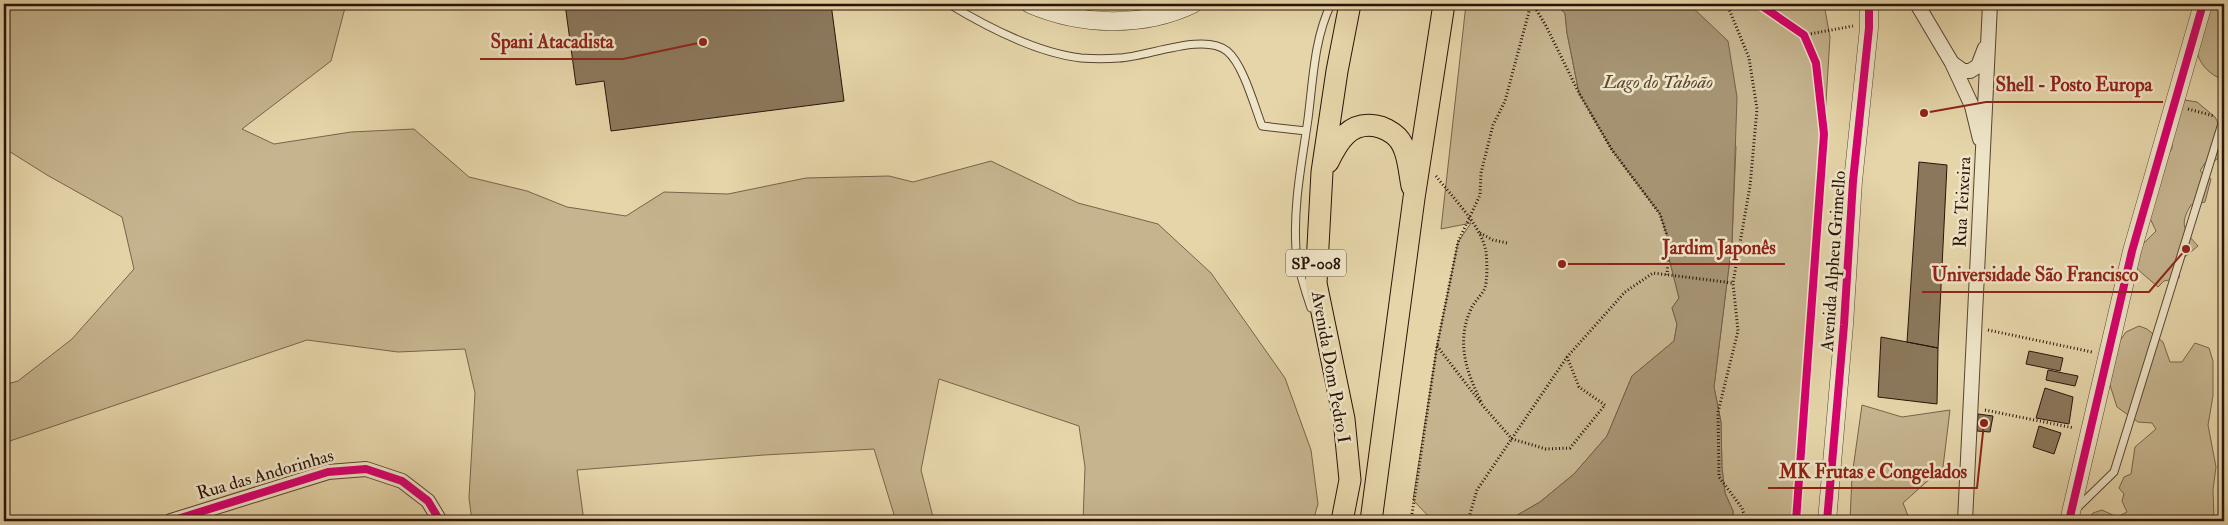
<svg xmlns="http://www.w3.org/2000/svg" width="2228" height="525" viewBox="0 0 2228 525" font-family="'IM FELL Double Pica',serif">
  <rect width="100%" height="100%" fill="#e5d5a9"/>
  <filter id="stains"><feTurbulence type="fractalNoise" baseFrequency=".004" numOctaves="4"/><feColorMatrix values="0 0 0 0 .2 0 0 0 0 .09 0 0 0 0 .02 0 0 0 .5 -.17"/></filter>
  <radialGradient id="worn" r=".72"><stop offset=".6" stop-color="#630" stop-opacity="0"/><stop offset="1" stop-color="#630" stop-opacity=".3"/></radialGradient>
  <path fill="#c5b48e" stroke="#77644b" d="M4,4H346L331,61L242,129L274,144L351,132L414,129L469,177L527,191L567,207L626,216L664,192L728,194L806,178L889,176L913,182L991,161L1078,203L1158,224L1211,273L1285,378L1311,450L1318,504L1313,521H1083L1085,467L1079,426L939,379L921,470L934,521H896L874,449L764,455L577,470L584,521H472L469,498L475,393L465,349L398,352L307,340L4,443V385L18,381L72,339L134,269L122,217L47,175L4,148V95L6,91L4,87Z
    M1466,4H1555L1565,13L1567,33L1579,93L1612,150L1660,214L1669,242L1668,254L1679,298L1672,308L1677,324L1674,341L1632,376L1607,436L1574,474L1540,502L1507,521H1433L1413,500L1437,346L1458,242L1471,223L1441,229Z
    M1689,4H1824L1830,37L1800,521H1733V511L1725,493L1722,468L1721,422L1714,387L1732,242L1736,147L1694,10Z
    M2210,4H2224V80C2212,76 2200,66 2197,52Z
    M2185,100L2197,102L2215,117L2224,134V154L2216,160L2205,163L2200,171L2211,179L2205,202L2191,205C2179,224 2184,231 2198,246L2180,261L2179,278L2164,281L2158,287L2136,268L2139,248L2156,231L2148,214L2160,178L2164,172L2166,159L2172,148V117Z
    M2139,326L2147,329L2163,342L2170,362H2182L2195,343L2209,348L2213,361V396L2208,425L2216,467L2213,490L2214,521H2086L2093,513L2102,510L2117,517L2127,512L2122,501L2124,494L2119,488L2124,477L2131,474L2135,447L2156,429L2152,423L2138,422L2117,407L2108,379L2116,346L2126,332Z
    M1862,405L1902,417L1950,410L1943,467L1903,503L1910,521H1850L1852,476Z"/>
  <path fill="#a59372" stroke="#736048" d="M1555,4H1689L1728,41L1737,97L1732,242L1714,387L1721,422L1722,468L1725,493L1733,511V521H1507L1540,502L1574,474L1607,436L1632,376L1674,341L1677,324L1672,308L1679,298L1668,254L1669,241L1660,214L1612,150L1579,93L1567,33L1565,13Z"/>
  <path fill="#8b785c" stroke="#291308" d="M565,4H831L844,101L611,131L604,81L576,85Z
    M1919,162L1947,165L1938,348L1907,342Z
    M1881,337L1938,348L1937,404L1878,397Z
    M2029,351L2063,358L2060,371L2026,364Z
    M2048,370L2078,376L2075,386L2046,380Z
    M2224,376V421H2222Z
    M2045,388L2073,397L2069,424L2036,418Z
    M1978,414L1993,416L1990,432L1977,431Z
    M2039,426L2061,433L2054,454L2033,447Z
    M2219,483H2224V521H2219Z"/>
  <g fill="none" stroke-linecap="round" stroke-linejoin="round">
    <defs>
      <path id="service" d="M949,4C987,27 1037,53 1081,58C1094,59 1107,59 1119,58C1147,57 1204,32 1227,51C1243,64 1254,105 1262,126L1306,131
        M1311,308C1304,288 1298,269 1296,249C1293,205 1302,162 1308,119C1313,81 1314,39 1331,4
        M2076,509L2114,472L2224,117"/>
      <path id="minor" d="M1917,4L1952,63L1972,106L1980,139
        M1952,63L1963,71H1970L1978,66L1985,48
        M171,521L328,472L366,469L402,481L428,501L440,521
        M1965,521L1990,4"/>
      <path id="tertiary" d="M1030,4C1081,26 1143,28 1193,4
        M1827,521L1844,325L1853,181L1869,28V4
        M2069,521L2132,251L2203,4"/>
      <path id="primary" d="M1328,162C1338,141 1350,121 1376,126C1383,127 1392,132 1397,137C1408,148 1409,171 1412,186
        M1342,521L1350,480L1344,419L1316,283L1322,172L1337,71L1350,4
        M1371,521L1414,198L1444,4"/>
    </defs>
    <use href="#service" stroke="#584430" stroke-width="9"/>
    <use href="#minor" stroke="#584430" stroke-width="16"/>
    <use href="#tertiary" stroke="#584430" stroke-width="19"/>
    <use href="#primary" stroke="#291308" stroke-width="23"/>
    <path stroke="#291308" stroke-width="3" stroke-dasharray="1 2.5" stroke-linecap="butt" d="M1533,4L1546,26L1579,93L1612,150L1660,214L1669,242L1667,275
      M1727,4L1749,58L1757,109L1750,186L1733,283L1738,331L1718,412L1719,477L1742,508L1746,521
      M1804,35L1853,26
      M2188,109L2214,116
      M1436,176C1452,197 1482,226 1486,252C1487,261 1488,282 1484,290C1480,297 1474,302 1471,309C1456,341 1466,372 1481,401
      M1480,233L1493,240L1507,243
      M1988,330L2092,352
      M1437,346L1484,407L1512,439L1546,449L1570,448L1605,405L1579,387L1567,357
      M1985,410L2074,428
      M1411,521L1437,346L1458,242L1480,195L1481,173L1493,125L1505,101L1531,4
      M1468,521L1477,490L1567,357L1625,292L1653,273L1733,283"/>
    <use href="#service" stroke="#eee4c7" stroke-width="7"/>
    <use href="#minor" stroke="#eee4c7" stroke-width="14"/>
    <use href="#tertiary" stroke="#eee4c7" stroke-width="18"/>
    <use href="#primary" stroke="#e5d5a9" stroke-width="21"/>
    <defs>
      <path id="cycleway" d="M1759,4L1804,35L1816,63L1824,134L1796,521
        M171,521L328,472L366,469L402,481L428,501L440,521
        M1827,521L1844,325L1853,181L1869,28V4
        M2069,521L2132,251L2203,4"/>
    </defs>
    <use href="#cycleway" stroke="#eee4c7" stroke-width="11"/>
    <use href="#cycleway" stroke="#d6006c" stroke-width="8"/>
  </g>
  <g text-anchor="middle" stroke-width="5" stroke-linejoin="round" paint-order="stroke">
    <rect fill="#eee4c7" stroke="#645241" stroke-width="1" x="1286" y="249.5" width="60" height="27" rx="4"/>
    <g font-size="16" font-weight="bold" fill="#291308">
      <text x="1316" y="269">SP-008</text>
    </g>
    <g font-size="18" fill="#291308" stroke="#eee4c7">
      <text transform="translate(1962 202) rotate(-87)" y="6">Rua Teixeira</text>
      <text transform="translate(1833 261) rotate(-86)" y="6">Avenida Alpheu Grimello</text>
      <text transform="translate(1331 367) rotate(80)" y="6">Avenida Dom Pedro I</text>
      <text transform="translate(265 474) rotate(-16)" y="6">Rua das Andorinhas</text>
    </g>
    <g font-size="19" font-style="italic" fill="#5b4632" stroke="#eee4c7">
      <text x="1658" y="88">Lago do Taboão</text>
    </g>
  </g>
  <path fill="none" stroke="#8f2418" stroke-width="2" d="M703 42L623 59H480M1924 113L1986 102H2163M1562 264L1652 264H1785M2186 249L2149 292H1922M1984 423L1977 488H1768"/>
  <g fill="#8f2418" stroke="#eee4c7" stroke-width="2">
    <circle cx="703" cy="42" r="5"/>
    <circle cx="1924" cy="113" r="5"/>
    <circle cx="1562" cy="264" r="5"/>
    <circle cx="2186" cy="249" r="5"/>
    <circle cx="1984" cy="423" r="5"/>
  </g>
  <g font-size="19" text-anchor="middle" font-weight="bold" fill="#8f2418" stroke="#eee4c7" stroke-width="5" stroke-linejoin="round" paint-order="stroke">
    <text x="552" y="48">Spani Atacadista</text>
    <text x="2074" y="91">Shell - Posto Europa</text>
    <text x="1719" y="254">Jardim Japonês</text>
    <text x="2035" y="281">Universidade São Francisco</text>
    <text x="1873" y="478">MK Frutas e Congelados</text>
  </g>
  <rect width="2228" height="525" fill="none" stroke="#e5d5a9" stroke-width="20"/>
  <rect x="5" y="5" width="2218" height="515" fill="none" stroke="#291308" stroke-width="2.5"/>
  <rect x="10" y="10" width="2208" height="505" fill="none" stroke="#291308"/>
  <rect width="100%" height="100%" filter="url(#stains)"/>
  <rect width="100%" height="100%" fill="url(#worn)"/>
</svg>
